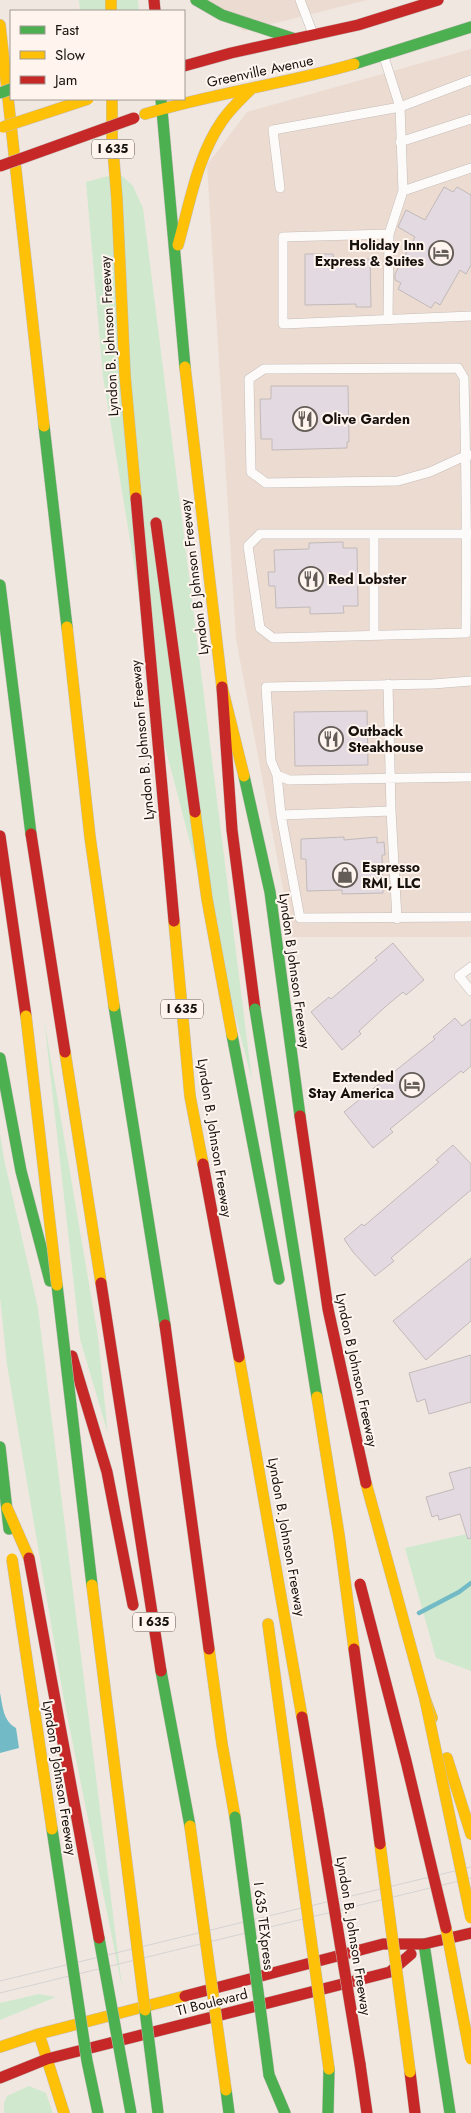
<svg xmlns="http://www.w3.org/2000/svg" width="471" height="2113" viewBox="0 0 471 2113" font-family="Jost,sans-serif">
  <rect width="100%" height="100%" fill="#f1e7e1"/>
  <path fill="#ecdbd0" d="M194,0H367L244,31Z
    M471,49V937H292L236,639L207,165L247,112Z"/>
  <path fill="#d0e9ce" d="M79,0H138L139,11H80Z
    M119,173L133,186L143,208L252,1080L163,739L103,377L86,182Z
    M44,1019L98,1337L108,1434L80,1339Z
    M0,1134L4,1159L38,1308L122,1987L64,1700L7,1365L0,1297Z
    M471,1533V1671L436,1658L405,1548Z
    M39,1994L56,1997L0,2020V2003Z
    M29,2086L46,2093L53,2113H4V2103L7,2096Z"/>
  <path fill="#72bbc6" d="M0,1693C3,1707 3,1721 16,1728L19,1748L0,1753Z"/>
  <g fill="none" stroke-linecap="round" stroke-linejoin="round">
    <path stroke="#72bbc6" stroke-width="4.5" d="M419,1613L459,1592L471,1583"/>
  </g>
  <path fill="#e3d9e0" stroke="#c1baba" d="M444,187L453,192L457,187L471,195V265L466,274L460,270L440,305L435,302L431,308L398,289L401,283L395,280V274L415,237L398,227L406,210L425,220Z
    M305,254H333L334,260L370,259L371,307H356V304L305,305Z
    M271,386H348L349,442H347V448L272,450V439H261L260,399H271Z
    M343,542V548H357L358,606H343L344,613L310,614V607L276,608L275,586H269L268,572H275L274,550L309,549V543Z
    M367,711L368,765L295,766L294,712Z
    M344,837V840L377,837V843L384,842L385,855H382L383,893L342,894V890L307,891L306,859H301V839Z
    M393,943L424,980L406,995L403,992L385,1007L359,1031L361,1034L342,1050L311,1012L329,997L331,999L377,960L375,958Z
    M455,1018L462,1026L471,1019V1066L463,1073L461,1071L390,1129L393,1132L373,1148L344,1112L435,1039L433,1037Z
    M453,1145L471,1164V1190L391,1258L394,1261L375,1276L353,1252L344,1239L362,1224L364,1226L439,1162L436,1160Z
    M471,1258V1321L426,1360L393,1321Z
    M471,1355V1402L429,1414L425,1399L417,1402L409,1373Z
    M471,1467V1538L468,1539L460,1514L439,1520L438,1515L432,1517L426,1497L454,1489L449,1473Z"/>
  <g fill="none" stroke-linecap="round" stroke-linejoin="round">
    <defs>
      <path id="lane" d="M300,0L313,34
        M384,57L400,107L403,191
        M400,142L471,119
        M471,168L403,191L389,234L283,237V324L471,316
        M280,188L273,130L400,107L471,80
        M388,319L389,234
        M471,455L465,456L430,472L398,481L266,483L251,472L249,379L264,369L458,368L464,378C466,463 467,548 466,633L273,638L260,628L248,546L260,534H471
        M374,635V534
        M471,681L433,684L266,687L271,761L277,775L289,780L471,777
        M388,684L391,811L281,815L300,918L471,917
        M277,775L281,815
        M391,811L397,919
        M471,967L459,976L471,991"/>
      <path id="fast" d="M196,0L222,15L295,39
        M354,64L471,27
        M161,99L185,367
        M44,426L67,627
        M0,585L31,834
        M244,776L270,892L300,1116
        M114,1006L165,1325
        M232,1035L279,1279
        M0,1058L21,1171L50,1281
        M0,1447L9,1529
        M161,1671L190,1826
        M424,1944L450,2113
        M269,2075L285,2113
        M226,2090L229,2113
        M328,2113L329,2069"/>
      <path id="slow" d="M111,0V11
        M0,25L44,426
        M112,99V137L117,200L125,376L136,498
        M145,114C213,93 285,84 354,64
        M178,245C190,203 197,157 222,121C230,109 241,99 251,89
        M185,367L222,687L244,776
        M67,627L90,837L114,1006
        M195,812L207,899L232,1035
        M174,921L190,1096L203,1164
        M65,1052L101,1283
        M239,1357L302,1717
        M366,1483L425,1699L432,1718
        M7,1508L29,1558
        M268,1624L294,1816
        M209,1649L222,1744L235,1817
        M447,1758L471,1834
        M39,2034L64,2113
        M0,2047L39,2034L185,1996"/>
      <path id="jam" d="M154,0L155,11
        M184,66L231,53L358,25L438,0
        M136,498L174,921
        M156,523L195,812
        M222,687L232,830L255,1009
        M31,834L65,1052
        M0,836L26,1016
        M300,1116L328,1309L366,1483
        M203,1164L239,1357
        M101,1283L161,1671
        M165,1325L209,1649
        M72,1356L107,1472L133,1605
        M302,1717L318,1810
        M185,1996L383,1944H424L471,1933
        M360,2064L367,2113
        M410,2072L415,2113
        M0,2078L47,2059L390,1972L411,1954"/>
    </defs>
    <use href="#lane" stroke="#c4bdb8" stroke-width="10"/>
    <use href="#fast" stroke="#c4bdb8" stroke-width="12"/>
    <use href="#slow" stroke="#c4bdb8" stroke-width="12"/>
    <use href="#jam" stroke="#c4bdb8" stroke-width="12"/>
    <use href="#lane" stroke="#fdfbfa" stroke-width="9"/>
    <use href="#fast" stroke="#4caf50" stroke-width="11"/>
    <use href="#slow" stroke="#ffc107" stroke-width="11"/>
    <use href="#jam" stroke="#c62828" stroke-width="11"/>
    <path stroke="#d5d3d1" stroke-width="1" d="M0,1981L471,1867
      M0,1993L471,1878"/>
    <defs>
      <path id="fast-bridge" d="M0,93L11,89
        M255,1009L317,1397
        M57,1285L92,1585
        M235,1817L269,2075
        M52,1829L87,2061L98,2113
        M99,1938L131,2113
        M145,2010L158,2113"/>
      <path id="slow-bridge" d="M3,127L88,99
        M26,1016L57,1285
        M317,1397L339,1535L354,1649
        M12,1559L52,1829
        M92,1585L145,2010
        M425,1699L471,1918
        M294,1816L329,2069
        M190,1826L226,2090
        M380,1844L410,2072
        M446,1928L471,2059"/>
      <path id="jam-bridge" d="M0,166L134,118
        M29,1558L99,1938
        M360,1584L406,1761L446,1928
        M354,1649L380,1844
        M318,1810L360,2064"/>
    </defs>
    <use href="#fast-bridge" stroke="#c4bdb8" stroke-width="12" stroke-linecap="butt"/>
    <use href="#slow-bridge" stroke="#c4bdb8" stroke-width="12" stroke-linecap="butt"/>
    <use href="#jam-bridge" stroke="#c4bdb8" stroke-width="12" stroke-linecap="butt"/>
    <use href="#fast-bridge" stroke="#4caf50" stroke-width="11"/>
    <use href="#slow-bridge" stroke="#ffc107" stroke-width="11"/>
    <use href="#jam-bridge" stroke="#c62828" stroke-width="11"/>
  </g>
  <defs>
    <symbol id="hotel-ring" viewBox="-11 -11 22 22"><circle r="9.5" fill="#fff5ee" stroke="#635c57" stroke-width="1.5"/><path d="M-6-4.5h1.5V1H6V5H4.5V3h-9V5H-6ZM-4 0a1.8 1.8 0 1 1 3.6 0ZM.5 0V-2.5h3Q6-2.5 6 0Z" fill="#635c57"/></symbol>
    <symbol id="restaurant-ring" viewBox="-11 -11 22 22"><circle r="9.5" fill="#fff5ee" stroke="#635c57" stroke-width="1.5"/><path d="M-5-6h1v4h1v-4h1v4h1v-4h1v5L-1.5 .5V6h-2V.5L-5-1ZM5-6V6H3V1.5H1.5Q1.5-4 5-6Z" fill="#635c57"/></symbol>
    <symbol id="shop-ring" viewBox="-11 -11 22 22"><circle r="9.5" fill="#fff5ee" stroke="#635c57" stroke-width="1.5"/><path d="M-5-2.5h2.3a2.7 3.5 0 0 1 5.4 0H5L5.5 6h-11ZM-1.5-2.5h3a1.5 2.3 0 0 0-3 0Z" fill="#635c57"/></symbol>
  </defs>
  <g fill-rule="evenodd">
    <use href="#hotel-ring" x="427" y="239" width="28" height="28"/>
    <use href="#restaurant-ring" x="291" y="405" width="28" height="28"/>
    <use href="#restaurant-ring" x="297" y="565" width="28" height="28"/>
    <use href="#restaurant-ring" x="317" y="725" width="28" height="28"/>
    <use href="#shop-ring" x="331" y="861" width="28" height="28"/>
    <use href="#hotel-ring" x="398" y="1071" width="28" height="28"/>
  </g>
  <g text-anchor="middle" stroke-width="4" stroke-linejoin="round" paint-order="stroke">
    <g fill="#fff5ee" stroke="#5d5550" stroke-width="1">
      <rect x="92" y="139.5" width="42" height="19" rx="4"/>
      <rect x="161" y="999.5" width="42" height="19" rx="4"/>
      <rect x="133" y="1612.5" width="42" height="19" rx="4"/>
    </g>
    <g font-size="12" font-weight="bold" fill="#17110d">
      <text x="113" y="153">I 635</text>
      <text x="182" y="1013">I 635</text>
      <text x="154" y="1626">I 635</text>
    </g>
    <g font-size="14" fill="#17110d" stroke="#fff5ee">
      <text transform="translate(260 71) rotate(-12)" y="5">Greenville Avenue</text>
      <text transform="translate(109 336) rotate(-93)" y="5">Lyndon B. Johnson Freeway</text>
      <text transform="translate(194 577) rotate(-97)" y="5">Lyndon B Johnson Freeway</text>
      <text transform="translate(142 740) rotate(-95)" y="5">Lyndon B. Johnson Freeway</text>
      <text transform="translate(295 971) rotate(82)" y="5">Lyndon B Johnson Freeway</text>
      <text transform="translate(215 1138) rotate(81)" y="5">Lyndon B. Johnson Freeway</text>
      <text transform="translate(357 1370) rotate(78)" y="5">Lyndon B Johnson Freeway</text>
      <text transform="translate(287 1537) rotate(80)" y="5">Lyndon B. Johnson Freeway</text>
      <text transform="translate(60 1778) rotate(81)" y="5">Lyndon B Johnson Freeway</text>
      <text transform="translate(264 1926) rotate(83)" y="5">I 635 TEXpress</text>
      <text transform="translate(354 1936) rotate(81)" y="5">Lyndon B. Johnson Freeway</text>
      <text transform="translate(212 2002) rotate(-14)" y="5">TI Boulevard</text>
    </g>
    <g font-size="14" font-weight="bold" fill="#17110d" stroke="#fff5ee" text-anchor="start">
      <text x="424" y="250" text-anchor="end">Holiday Inn<tspan x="424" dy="16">Express &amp; Suites</tspan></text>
      <text x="322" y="424">Olive Garden</text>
      <text x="328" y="584">Red Lobster</text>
      <text x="348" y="736">Outback<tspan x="348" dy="16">Steakhouse</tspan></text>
      <text x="362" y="872">Espresso<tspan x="362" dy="16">RMI, LLC</tspan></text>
      <text x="394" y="1082" text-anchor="end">Extended<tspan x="394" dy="16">Stay America</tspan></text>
    </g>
  </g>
  <rect x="10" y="10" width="175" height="90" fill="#fff5ee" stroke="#a29a94"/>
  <rect x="20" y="26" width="25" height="8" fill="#4caf50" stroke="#a29a94"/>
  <text x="55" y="35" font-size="15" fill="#17110d">Fast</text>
  <rect x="20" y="51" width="25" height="8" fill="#ffc107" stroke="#a29a94"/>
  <text x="55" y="60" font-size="15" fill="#17110d">Slow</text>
  <rect x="20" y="76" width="25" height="8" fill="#c62828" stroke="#a29a94"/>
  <text x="55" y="85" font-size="15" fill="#17110d">Jam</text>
</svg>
